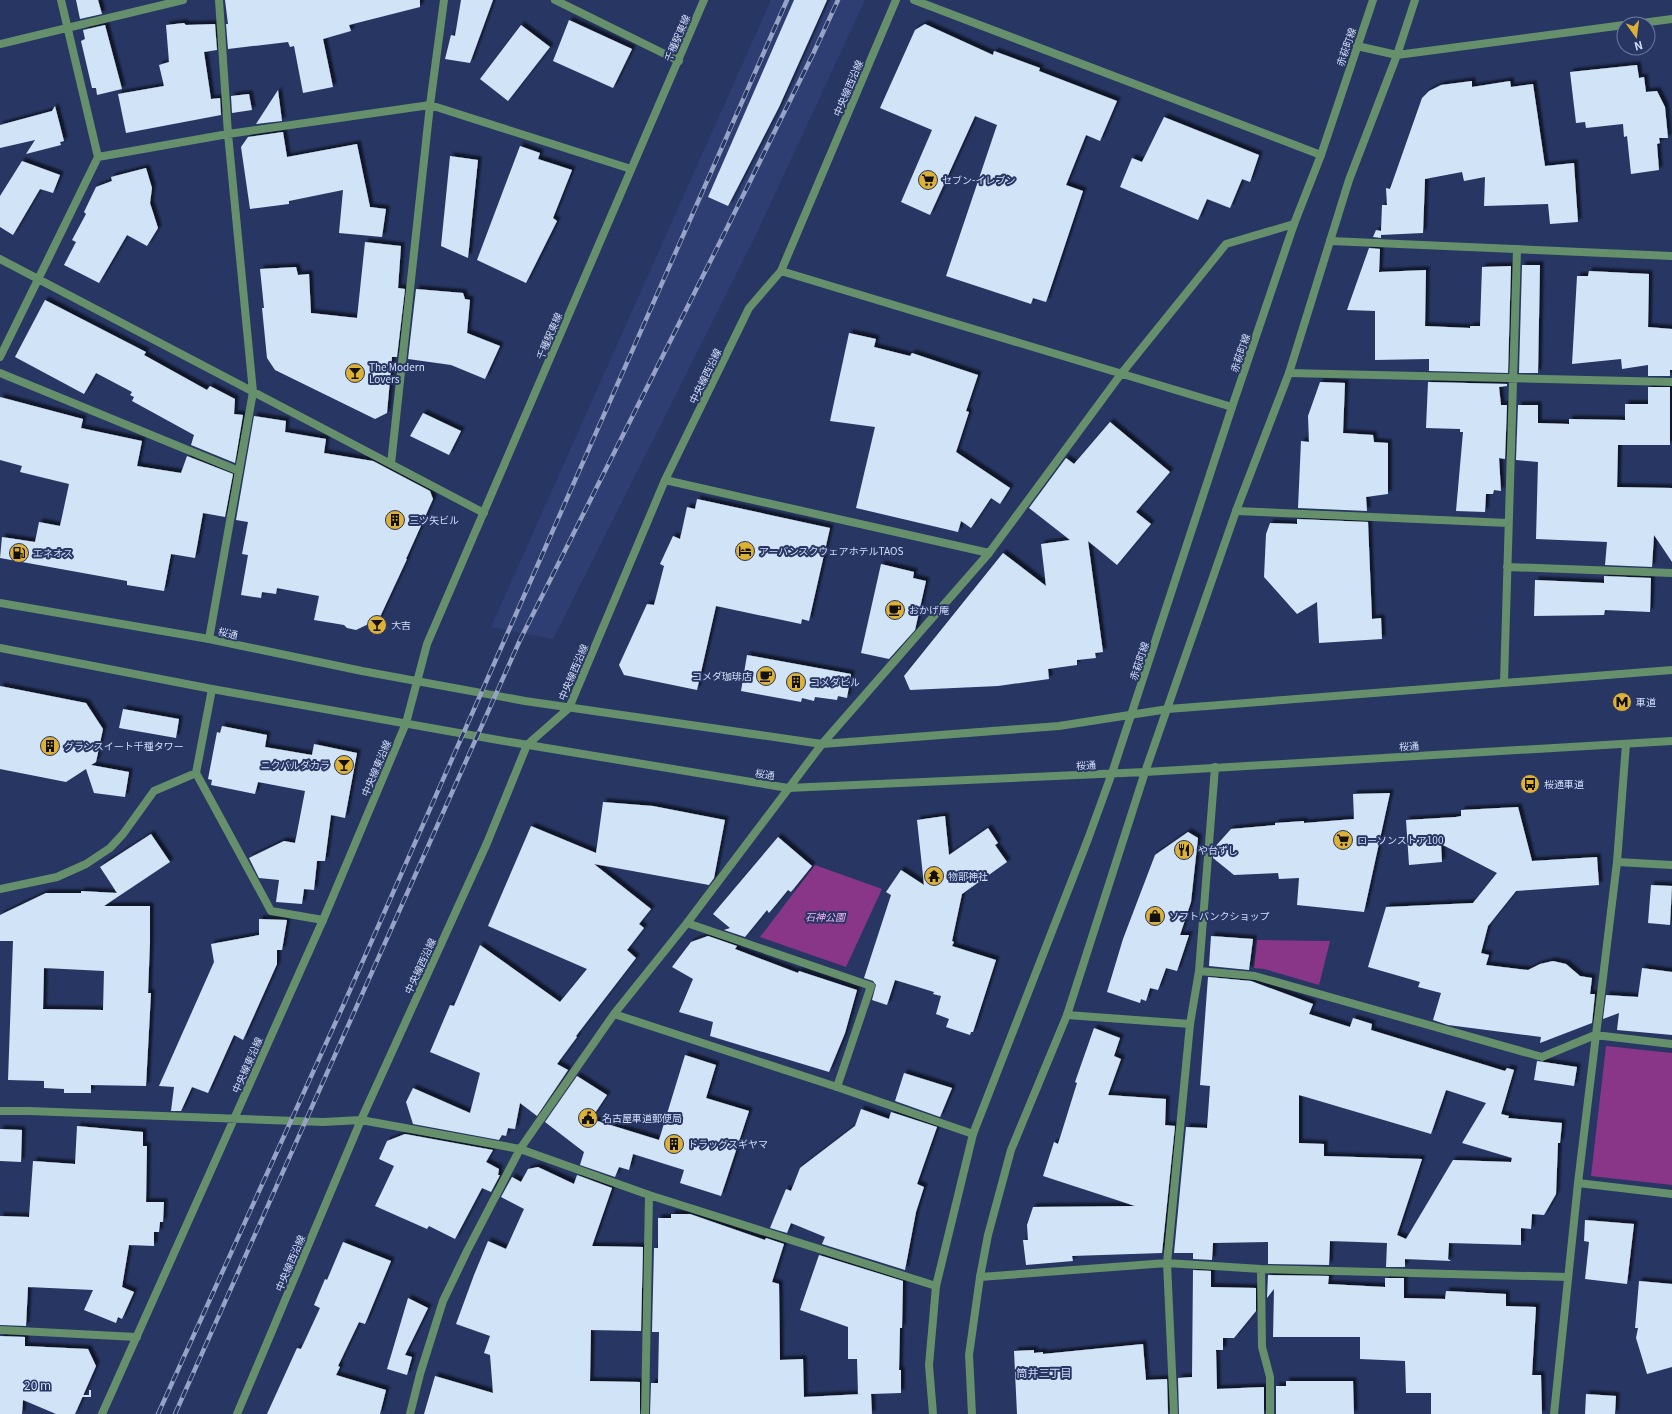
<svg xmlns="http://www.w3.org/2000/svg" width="1672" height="1414" viewBox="0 0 1672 1414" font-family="Georgia,'Noto Sans JP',serif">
  <defs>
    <filter id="shadow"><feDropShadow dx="3.5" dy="-3.5" stdDeviation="1" flood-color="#0009"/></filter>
  </defs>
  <rect width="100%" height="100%" fill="#273663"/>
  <path fill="#2e3e72" d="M771,0H865L755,237L553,639L491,627Z"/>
  <path fill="#8a3688" d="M815,865L882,889L846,967L760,937Z
    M1257,940L1330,941L1319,985L1264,969L1254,968Z
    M1606,1046L1672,1053V1185L1591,1176Z"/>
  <path fill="#d1e3f6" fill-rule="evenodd" filter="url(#shadow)" d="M76,0H98L102,14L80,19Z
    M225,0H420V7L349,25L351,31L323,39L333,87L303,93L294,46L290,47L288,42L228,49L226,24H228Z
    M461,0H493L470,63L445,59L451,35L455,36Z
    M794,0H827L779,107L728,206L708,197Z
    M569,20L632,49L613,88L553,61Z
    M184,23L186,25L215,24L217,50L204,52L211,99L220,98L221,115L126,133L118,94L164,86L159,65L169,62L166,25Z
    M925,24L993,55L994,51L1040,68L1039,71L1117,101L1100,141L1086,135L1066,185L1083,191L1046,302L1033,298L1031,304L946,276L997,125L975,116L930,215L901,202L932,130L880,108L915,30Z
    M105,25L122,89L97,95L96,88H92L81,41L85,39L83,30Z
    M521,25L550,47L508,101L480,79Z
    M1637,65L1639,78L1644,77L1646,92L1657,91L1665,107L1668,138H1659L1660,143L1657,144L1659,170L1631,174L1627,136L1624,137L1623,124L1586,128L1585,122L1576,123L1570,72Z
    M1472,81V87L1510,81L1511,87L1533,84L1545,166L1574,163L1578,222L1550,224L1548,204L1484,206L1485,177L1464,181L1462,172L1425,179L1423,233L1381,235V238L1373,237L1376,230L1381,231L1382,205H1387L1386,188L1390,189L1422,98L1429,91L1441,85Z
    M278,90L282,121L256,124Z
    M249,94L252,110L232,113L231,96Z
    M55,106L64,141L60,142L61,145L26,154L35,140L0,148V125L52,111Z
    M1164,117L1259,155L1250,182L1242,179L1230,208L1207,199L1198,220L1120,187L1132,158L1142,162Z
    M283,132L287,157L357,144L370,207L386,209L382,237L339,233L343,190L289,201V204L250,209L241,147L248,137Z
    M520,146L540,153L538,159L572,170L553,218L557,221L526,283L477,260Z
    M450,156L478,160L468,258L441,246Z
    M22,161L60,175L53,193L40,189L13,235L0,227V196Z
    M146,168L152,188L150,203L158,228L147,246L127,235L99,283L64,265L76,242L72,240L86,214L84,212L96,187L112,181L111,177Z
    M365,242L401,246L398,288L405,289L397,357H392L387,413L375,419L275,370L267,358L262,308H264L260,269L296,267L298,275L309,274L311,313L357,318Z
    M1369,248L1380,249L1379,272L1426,270L1425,326L1470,328V326H1480L1482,267L1511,266L1508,373L1429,371V359L1375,360V311L1347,310Z
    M1522,265H1540L1538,373H1519Z
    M1589,271L1649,274L1648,327L1672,329V370H1670V376H1648V365L1622,369L1621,359L1572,364L1577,276H1588Z
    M416,289L463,293L465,299L470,300L467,333L500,346L485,379L451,365L408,359Z
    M45,300L146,352L144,355L207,390L210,386L235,399L234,414L243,415L235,463L191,445L194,435L132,401L134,397L130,395L132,392L96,373L84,394L15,357Z
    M849,333L876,339L874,347L910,356L912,353L978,375L966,411L969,412L956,452L1010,488L1000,504L991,498L971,528L961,521L958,532L856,508L875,427L830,421Z
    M1320,382L1345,383L1343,433L1373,435L1374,442L1388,443V494L1366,497L1367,511L1298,508L1301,441L1309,442L1308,416Z
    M1428,382L1507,384V386L1499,387L1501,405H1507L1505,459L1499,458L1501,491L1494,490L1493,494H1486L1485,512L1456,511L1463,432H1460V429L1426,428Z
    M1648,387H1670V445H1618L1617,487L1672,488V562L1654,535L1652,567L1605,565L1607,542L1536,539L1538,462L1516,460L1518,405H1538V423L1569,424V419L1625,420V404H1648Z
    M0,397L83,419L81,428L142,441L137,466L181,473L187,456L233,474L225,517L203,513L195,558L171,554L164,591L127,585V581L0,558L2,537L35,542L39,522L60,526L69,484L20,472L22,466L0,460Z
    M423,413L461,431L449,455L410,436Z
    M254,416L286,421L285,432L326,439L324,453L373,461L430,491L433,499L406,559H407L379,619L356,630L347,628L344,625L314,620L319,596L277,588L276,594L262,592L261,598L241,595L248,555L242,554L248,522L236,520Z
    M1110,422L1170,472L1136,512L1151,524L1117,565L1088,541L1103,652L1095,653L1096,658L1077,660V665L1048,669L1049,679L998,686L910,690L904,676L1003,553L1046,586L1041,544L1070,540L1029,508L1066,458L1074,464Z
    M697,499L830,528L809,621L802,619L801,624L716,606L697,690L624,675L619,665L647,604L654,605L664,566L660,564L673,536L680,539L687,507L695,509Z
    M1297,519L1368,522L1372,619L1381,618L1382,639L1319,643L1317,602L1297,614L1264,577L1266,534L1270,523L1297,524Z
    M881,564L914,572L913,578L926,581L915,630L889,659L861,653Z
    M1604,576L1651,578L1650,612L1605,610L1604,615L1534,616L1535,580L1604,583Z
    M747,655L851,674L847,698L838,696L837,700L815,697L814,701L802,698L801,702L741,691Z
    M0,686L86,703L103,729L96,762L91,765L129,772L125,797L94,793L86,769L66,782L0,769Z
    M123,709L179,719L176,738L119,728Z
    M222,726L267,735L265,747L312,755L314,744L357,753L345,818L331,815L325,861H317L314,890L304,889L302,904L276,902L279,880L259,878L249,858L284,841L295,843L305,791L258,782L255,794L211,785L212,780L208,779L217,732L220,733Z
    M1390,793L1364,912L1297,905L1299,878L1279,879L1278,873L1234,875L1213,858L1214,848L1231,829L1275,825V823L1304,821V823L1354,819L1353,794Z
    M603,802L653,806L725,820L714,878L709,885L594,864L651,909L639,924L644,928L627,950L636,958L576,1036L577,1037L557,1064L568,1070L537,1116L520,1103L515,1129L508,1128L506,1136L502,1135L499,1140L413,1124L406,1102L413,1088L470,1113L480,1073L430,1052L450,1005L454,1006L480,945L560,1002L587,969L488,926L531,826L596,853Z
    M1518,807L1532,861L1597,857L1599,885L1516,891L1488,926L1481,953L1489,955L1486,965L1528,970L1540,964L1553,961L1566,964L1580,976L1592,978L1590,994H1595L1592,1023L1540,1043L1541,1037L1448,1025L1433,1020L1441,993L1418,987L1420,982L1368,967L1386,907L1473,903L1497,873L1441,844L1442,862L1409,865L1406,820L1456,817L1461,816V810Z
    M945,816L949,855L988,828L998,843L995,845L1007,862L962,894L952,941L954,942L952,946L996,960L973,1032H971L970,1035L946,1027L949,1019L936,1014L941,996L933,994L934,992L895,980L887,1005L872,1000L876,985L873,981L864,978L891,895L886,892L901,870L924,885L917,820Z
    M1188,832L1198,838L1191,902L1180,935H1189L1177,971L1166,968L1158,990L1150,988L1146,1001L1141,999L1140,1003L1107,992L1123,939L1155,855Z
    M151,834L170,862L104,906H150V942L148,993H151L146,1086L91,1085V1093H64V1089L44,1088V1081L8,1080L13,941H0V915L46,893H81V891L117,893L100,867ZM44,968L104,971L103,1010L43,1009Z
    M778,837L812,866L791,892L788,890L769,913L767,910L745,937L724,930L730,928L713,914Z
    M1651,885L1672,886L1670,925L1648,923Z
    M259,919L287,920L282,950H277V964L243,1040L234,1035L208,1093L192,1087L181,1111H171L174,1087L159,1086L214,962L211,944L259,935Z
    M708,936L737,946L735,949L798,973L799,971L857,990L845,1033L829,1072L710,1036L713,1022L679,1012L693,979L672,967L691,942Z
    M1211,936L1253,939L1249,970L1209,966Z
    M1642,968L1672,972V1035L1617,1030L1619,1013L1603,1019L1606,995L1638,997Z
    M1208,977L1251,981L1313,1004L1309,1014L1350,1027L1353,1018L1372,1024L1371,1030L1505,1071L1507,1068L1514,1070L1501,1114L1509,1116L1508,1118L1562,1123L1560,1143H1558L1556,1194L1544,1215L1532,1214L1531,1229L1521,1228V1245L1449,1243L1448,1259L1451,1261L1405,1259V1267H1386L1387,1243L1330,1241L1329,1265L1268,1264V1242L1213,1243L1212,1260L1193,1259V1253H1174L1186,1127L1207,1128L1210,1086L1200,1085ZM1446,1090L1486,1103L1462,1143L1512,1158L1511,1162L1453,1160L1406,1239L1397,1235L1422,1159L1324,1156V1144L1299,1143V1095L1431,1134Z
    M1094,1028L1120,1038L1114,1056L1121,1059L1108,1095L1166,1099L1165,1125L1175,1126L1162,1253L1072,1256L1073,1261L1026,1265L1023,1240H1028L1027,1225L1033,1207L1135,1206L1043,1176L1054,1142L1058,1144L1077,1083L1075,1082Z
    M685,1055L716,1065L706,1098L749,1111L721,1196L680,1183L684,1170L633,1154L629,1170L619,1167L615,1177L580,1165L584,1152L545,1122L577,1076L607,1095L591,1119L659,1140Z
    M1537,1061L1577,1067L1574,1086L1534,1080Z
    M904,1073L952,1088L940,1117L895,1101Z
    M861,1109L889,1119L891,1112L937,1127L917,1184L924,1187L916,1212L905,1270L822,1244L825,1237L791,1223L787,1233L770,1228L786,1189L791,1191L800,1168L855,1126Z
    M77,1126L143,1132V1146H147L146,1202H164L163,1222H160L159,1232H154V1246L129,1245L122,1287L134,1292L122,1319L118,1317L116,1323L84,1310L93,1290L28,1287L26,1326L0,1325V1216L29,1217L33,1161L75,1164Z
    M0,1129L22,1130L21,1162L0,1161Z
    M405,1134L493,1150L486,1162L499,1169L498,1175H500L491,1192L482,1188L455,1239L429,1226L427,1229L375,1206L394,1166L379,1159L387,1141Z
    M538,1167L574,1184L577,1175L612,1188L592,1246L643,1247L641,1331L591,1330L590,1381L640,1382V1414H424L435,1376L493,1393L490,1355L484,1353L490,1336L456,1324L474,1275L488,1241L506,1249L524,1209L501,1197L512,1177L521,1182L528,1169Z
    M671,1214H690L765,1240L766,1238L784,1244L772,1282L779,1284L780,1360L803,1359L804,1397L862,1394H858L857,1359H848V1327L800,1310L819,1255L903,1281L902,1328H900L899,1370H901V1393L871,1394L872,1414H650L651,1383H658L659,1332H652L654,1248H658V1218H671Z
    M1585,1220L1634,1224L1627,1284L1585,1279L1589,1242L1584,1241Z
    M343,1242L391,1261L365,1324L359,1322L338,1366L340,1367L336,1375L386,1390L380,1414H267L297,1348L301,1349L320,1308L314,1305L325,1279L327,1280Z
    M1193,1270L1211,1271V1287L1256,1288V1311L1234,1338H1223V1350H1216L1217,1389L1264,1387V1414H1179L1178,1378L1192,1377Z
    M1268,1275L1329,1276L1328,1284L1385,1287V1278H1404V1298L1445,1299L1446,1291L1506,1294V1306L1536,1307L1532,1375H1541L1542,1414H1431V1393H1406L1405,1361L1360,1359V1337H1273L1274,1289L1267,1298Z
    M1639,1281L1672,1284V1367L1647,1374L1636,1338L1638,1328H1635Z
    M408,1298L428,1308L405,1355L412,1357L407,1375L387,1369Z
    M0,1336L25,1337V1346L88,1349L96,1366L75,1414H56L23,1400L22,1414H0Z
    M1143,1344L1146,1380L1167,1379L1168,1414H1017L1014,1351L1034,1350V1353L1043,1352V1354Z
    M1286,1381H1353L1354,1414H1276V1386H1286Z
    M1586,1394L1616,1396L1615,1414H1585Z"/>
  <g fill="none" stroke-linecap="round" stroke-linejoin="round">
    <path stroke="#65906b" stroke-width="8" d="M0,373L239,471
      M196,773L271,911L323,920
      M687,923L871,986L837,1087"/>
    <path stroke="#65906b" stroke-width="8" d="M555,0L679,61
      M914,0L1321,155
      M0,44L183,0
      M98,157L228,134L430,105L631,169
      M1330,241L1672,256
      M0,259L484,513
      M781,271L1232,407
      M0,357L98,157L61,0
      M1289,373L1672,382
      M391,464L430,105L444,0
      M665,480L989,553
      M1236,511L1508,523
      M1507,567L1672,573
      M209,639L253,392L228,134L219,0
      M1504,682L1517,249
      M1617,862L1672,865
      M0,889L57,877L86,864L110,848L123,834L154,791L196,773L212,689
      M1199,971L1255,976L1542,1057L1595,1035L1672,1044
      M614,1014L837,1087L973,1134
      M1067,1015L1190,1024
      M0,1111H29L323,1122L361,1120L520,1149L649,1195L936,1286
      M1578,1183L1672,1194
      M1261,1269L1262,1347L1270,1377V1414
      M980,1277L1167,1263L1261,1269L1568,1277
      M0,1330L137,1337
      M102,1414L323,920L406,723
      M237,1414L361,1120L487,843L527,745L569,708L665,480L749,308L781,271L896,0
      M410,1414L420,1374L443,1301L467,1251L520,1149L614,1014L687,923L822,744L989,553L1121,374L1226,244L1294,224
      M645,1414L649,1195
      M1174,1414L1167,1263L1190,1024L1199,971L1215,767
      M1554,1414L1578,1183L1617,862L1626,744"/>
    <path stroke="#65906b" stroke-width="8" d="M1634,24L1672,19
      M1357,46L1397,55L1624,25
      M0,603L209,639L362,671L525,701L822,744L1059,726L1168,709L1672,670
      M0,648L212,689L504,741L788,788L1145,772L1672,741
      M406,723L427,644L704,0
      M933,1414L929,1365L936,1286L973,1134L1088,839L1112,773L1232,407L1294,224L1321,155L1373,0
      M972,1414L969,1355L980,1277L988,1235L1011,1150L1067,1015L1145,772L1236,511L1289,373L1349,180L1397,55L1415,0"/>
    <defs>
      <path id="rail" d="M158,1414L343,1006L787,0
        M175,1414L520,640L722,238L814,52L838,0"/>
    </defs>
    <use href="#rail" stroke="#96a3c5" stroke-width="4.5"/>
    <use href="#rail" stroke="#273663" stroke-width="3" stroke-dasharray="9" stroke-linecap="butt"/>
  </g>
  <defs>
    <symbol id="supermarket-disc" viewBox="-11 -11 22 22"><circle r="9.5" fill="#ddb133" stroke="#273663"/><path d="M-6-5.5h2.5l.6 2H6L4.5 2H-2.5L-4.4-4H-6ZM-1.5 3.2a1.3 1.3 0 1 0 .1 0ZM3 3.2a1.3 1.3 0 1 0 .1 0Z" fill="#111"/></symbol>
    <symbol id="bar-disc" viewBox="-11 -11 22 22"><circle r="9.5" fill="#ddb133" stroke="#273663"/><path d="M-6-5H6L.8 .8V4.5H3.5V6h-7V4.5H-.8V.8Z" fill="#111"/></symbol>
    <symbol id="building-disc" viewBox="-11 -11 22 22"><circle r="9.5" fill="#ddb133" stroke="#273663"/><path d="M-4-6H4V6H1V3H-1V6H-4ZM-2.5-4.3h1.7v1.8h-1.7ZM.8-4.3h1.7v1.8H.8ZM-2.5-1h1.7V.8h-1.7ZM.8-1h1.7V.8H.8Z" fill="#111"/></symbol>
    <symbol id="hotel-disc" viewBox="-11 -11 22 22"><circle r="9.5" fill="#ddb133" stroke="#273663"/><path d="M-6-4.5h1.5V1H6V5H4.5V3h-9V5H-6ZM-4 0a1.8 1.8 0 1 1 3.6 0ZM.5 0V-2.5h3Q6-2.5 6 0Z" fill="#111"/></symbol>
    <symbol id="fuel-disc" viewBox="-11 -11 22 22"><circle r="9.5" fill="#ddb133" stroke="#273663"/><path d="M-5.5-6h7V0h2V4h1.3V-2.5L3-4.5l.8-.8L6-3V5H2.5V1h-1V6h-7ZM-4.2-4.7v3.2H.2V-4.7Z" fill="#111"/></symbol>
    <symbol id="cafe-disc" viewBox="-11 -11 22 22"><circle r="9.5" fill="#ddb133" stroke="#273663"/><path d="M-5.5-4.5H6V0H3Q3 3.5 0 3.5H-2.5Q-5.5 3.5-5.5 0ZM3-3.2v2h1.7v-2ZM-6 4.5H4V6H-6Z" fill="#111"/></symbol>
    <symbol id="metro-disc" viewBox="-11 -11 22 22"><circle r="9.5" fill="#ddb133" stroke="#273663"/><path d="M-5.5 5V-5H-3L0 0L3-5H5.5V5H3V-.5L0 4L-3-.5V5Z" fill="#111"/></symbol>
    <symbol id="bus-disc" viewBox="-11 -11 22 22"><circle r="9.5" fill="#ddb133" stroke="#273663"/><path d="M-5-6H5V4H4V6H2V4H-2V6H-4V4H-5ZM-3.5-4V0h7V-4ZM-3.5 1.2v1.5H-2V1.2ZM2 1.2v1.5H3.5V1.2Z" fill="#111"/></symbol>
    <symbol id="restaurant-disc" viewBox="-11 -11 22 22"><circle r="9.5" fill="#ddb133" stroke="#273663"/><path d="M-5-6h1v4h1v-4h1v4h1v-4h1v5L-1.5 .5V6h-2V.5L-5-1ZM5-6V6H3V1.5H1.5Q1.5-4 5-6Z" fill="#111"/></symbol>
    <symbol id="temple-disc" viewBox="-11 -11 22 22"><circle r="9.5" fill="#ddb133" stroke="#273663"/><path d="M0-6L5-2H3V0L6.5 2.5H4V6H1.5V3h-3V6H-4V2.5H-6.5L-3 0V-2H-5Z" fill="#111"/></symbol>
    <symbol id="shop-disc" viewBox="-11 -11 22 22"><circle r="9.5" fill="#ddb133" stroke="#273663"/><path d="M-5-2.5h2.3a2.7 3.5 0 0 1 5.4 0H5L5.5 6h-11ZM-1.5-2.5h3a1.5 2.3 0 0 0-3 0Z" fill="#111"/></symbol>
    <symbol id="civic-disc" viewBox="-11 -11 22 22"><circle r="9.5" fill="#ddb133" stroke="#273663"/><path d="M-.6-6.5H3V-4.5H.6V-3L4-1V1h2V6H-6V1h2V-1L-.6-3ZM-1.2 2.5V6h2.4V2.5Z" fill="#111"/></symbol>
  </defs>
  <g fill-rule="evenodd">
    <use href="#supermarket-disc" x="917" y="169" width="22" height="22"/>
    <use href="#bar-disc" x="344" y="362" width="22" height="22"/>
    <use href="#building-disc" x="384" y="509" width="22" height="22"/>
    <use href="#hotel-disc" x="734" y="540" width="22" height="22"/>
    <use href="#fuel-disc" x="8" y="542" width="22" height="22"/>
    <use href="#cafe-disc" x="884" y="599" width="22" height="22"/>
    <use href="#bar-disc" x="366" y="614" width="22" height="22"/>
    <use href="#cafe-disc" x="755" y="665" width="22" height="22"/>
    <use href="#building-disc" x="785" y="671" width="22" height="22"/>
    <use href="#metro-disc" x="1611" y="691" width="22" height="22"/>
    <use href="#building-disc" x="39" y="735" width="22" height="22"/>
    <use href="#bar-disc" x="333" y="754" width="22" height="22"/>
    <use href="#bus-disc" x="1519" y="773" width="22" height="22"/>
    <use href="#supermarket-disc" x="1332" y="829" width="22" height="22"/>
    <use href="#restaurant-disc" x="1173" y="839" width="22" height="22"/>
    <use href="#temple-disc" x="923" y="865" width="22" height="22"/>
    <use href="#shop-disc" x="1144" y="905" width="22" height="22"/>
    <use href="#civic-disc" x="577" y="1107" width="22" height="22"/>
    <use href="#building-disc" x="663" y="1133" width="22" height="22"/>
  </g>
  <g text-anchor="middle" stroke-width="4" stroke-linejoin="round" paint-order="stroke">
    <g font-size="10" fill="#d4dffb" stroke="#273663">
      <text transform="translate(677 38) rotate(-67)" y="4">千種駅東線</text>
      <text transform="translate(1346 47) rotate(-71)" y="4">赤萩町線</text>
      <text transform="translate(848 88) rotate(-67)" y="4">中央線西沿線</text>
      <text transform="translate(549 336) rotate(-67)" y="4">千種駅東線</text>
      <text transform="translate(1240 353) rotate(-71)" y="4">赤萩町線</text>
      <text transform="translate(705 376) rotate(-64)" y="4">中央線西沿線</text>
      <text transform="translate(228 633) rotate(12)" y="4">桜通</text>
      <text transform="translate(1139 661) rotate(-72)" y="4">赤萩町線</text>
      <text transform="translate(573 672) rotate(-67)" y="4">中央線西沿線</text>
      <text transform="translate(1409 746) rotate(-3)" y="4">桜通</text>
      <text transform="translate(1086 765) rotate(-3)" y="4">桜通</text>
      <text transform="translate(376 768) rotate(-67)" y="4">中央線東沿線</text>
      <text transform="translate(765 774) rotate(9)" y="4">桜通</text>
      <text transform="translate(420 966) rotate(-65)" y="4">中央線西沿線</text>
      <text transform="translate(247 1065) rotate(-66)" y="4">中央線東沿線</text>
      <text transform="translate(290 1263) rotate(-67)" y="4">中央線西沿線</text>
    </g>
    <g font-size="10" fill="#d4dffb" stroke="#273663" text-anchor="start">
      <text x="942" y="184">セブン-イレブン</text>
      <text x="369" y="371">The Modern<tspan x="369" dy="12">Lovers</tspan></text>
      <text x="409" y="524">三ツ矢ビル</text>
      <text x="759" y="555">アーバンスクウェアホテルTAOS</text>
      <text x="33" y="557">エネオス</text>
      <text x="909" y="614">おかげ庵</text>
      <text x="391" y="629">大吉</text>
      <text x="752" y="680" text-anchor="end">コメダ珈琲店</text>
      <text x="810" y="686">コメダビル</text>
      <text x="1636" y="706">車道</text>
      <text x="64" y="750">グランスイート千種タワー</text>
      <text x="330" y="769" text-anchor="end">ニクバルダカラ</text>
      <text x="1544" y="788">桜通車道</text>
      <text x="1357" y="844">ローソンストア100</text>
      <text x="1198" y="854">や台ずし</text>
      <text x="948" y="880">物部神社</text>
      <text x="1169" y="920">ソフトバンクショップ</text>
      <text x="602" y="1122">名古屋車道郵便局</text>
      <text x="688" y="1148">ドラッグスギヤマ</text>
    </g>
    <g font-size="10" font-style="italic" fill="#f8b4f4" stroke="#273663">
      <text x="825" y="921">石神公園</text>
    </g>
    <g font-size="11" fill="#d4dffb" stroke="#273663">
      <text x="1044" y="1377">筒井三丁目</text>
    </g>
  </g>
  <g transform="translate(1636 36) rotate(166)"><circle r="19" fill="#273663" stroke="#6c7aa0"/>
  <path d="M0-3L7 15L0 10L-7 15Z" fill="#ddb133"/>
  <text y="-6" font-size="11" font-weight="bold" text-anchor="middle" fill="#d4dffb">N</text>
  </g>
  <path d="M18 1390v6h72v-6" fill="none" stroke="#d4dffb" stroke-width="2"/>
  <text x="24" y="1390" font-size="12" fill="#d4dffb" stroke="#273663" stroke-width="3" paint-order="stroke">20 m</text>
</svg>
